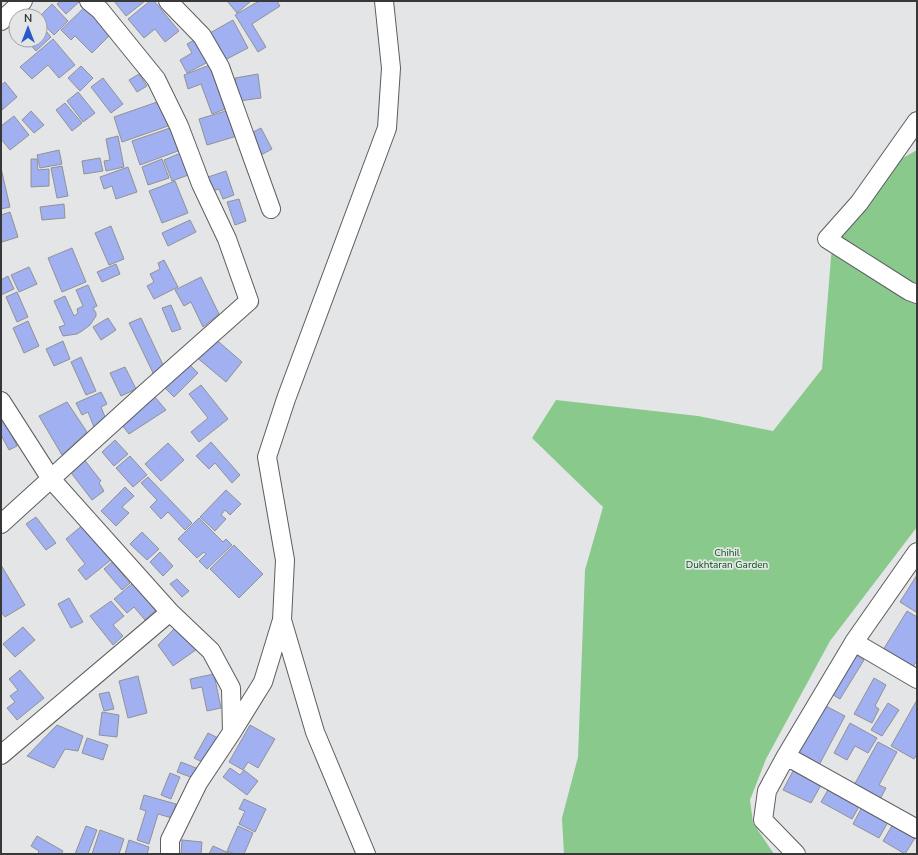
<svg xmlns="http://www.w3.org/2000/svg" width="918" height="855" viewBox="0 0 918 855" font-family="'Nunito Sans',sans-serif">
  <rect width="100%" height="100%" fill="#e4e5e7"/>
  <path fill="#89c98c" d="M917,150V527L830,641L766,759L750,800L753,823L774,854H564L562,818L578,757L585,570L603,507L532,438L556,400L698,416L773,431L822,369L832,245L887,167Z"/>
  <path fill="#a0b0f1" stroke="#929294" d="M61,1H80L66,14L57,4Z
    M114,1H145L126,16Z
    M150,1H154L179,31L165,42L155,29L144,38L128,19Z
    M227,1H251L237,13Z
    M259,1H277L280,6L252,24L266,47L258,52L235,15Z
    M89,3L115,30L92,53L75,36L71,40L61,30Z
    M52,4L68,21L54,35L40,21V16Z
    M26,8L33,16H16Z
    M233,20L248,48L225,60L210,33Z
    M40,24L51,37L36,51L26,40H40Z
    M198,38L210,61L187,73L180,60L192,53L187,44Z
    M53,39L75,65L59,78L48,65L32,79L20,67Z
    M212,64L228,108L212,114L201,84L188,89L184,75Z
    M81,66L93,78L80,91L68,78Z
    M139,74L147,86L137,92L129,80Z
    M258,74L261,98L239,101L235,78Z
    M103,78L123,104L111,113L91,87Z
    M5,82L17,97L2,110L1,85Z
    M78,92L95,113L83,122L67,101Z
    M160,101L168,126L122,142L114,117Z
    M65,103L82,123L72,131L56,110Z
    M229,110L237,136L207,145L199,119Z
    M31,111L44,125L34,133L22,120Z
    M14,116L29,135L10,150L1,139V126Z
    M170,128L178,151L140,165L132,141Z
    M261,128L272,149L261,155L249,134Z
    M118,136L124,167L106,171L104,161L110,160L106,139Z
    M59,150L62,164L40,168L37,155Z
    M183,152L191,174L172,181L164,160Z
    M100,158L103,171L84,174L82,161Z
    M31,159H37L38,170L49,169V186L31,187Z
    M162,159L169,178L148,185L142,167Z
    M62,166L68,196L57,198L51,168Z
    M128,167L137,192L116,199L112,186L104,189L100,177Z
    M1,168L10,207L1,209Z
    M226,171L234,195L223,199L219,189L213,191L208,177Z
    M175,181L188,213L162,223L149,191Z
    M239,199L246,221L235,225L227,202Z
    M64,204L65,218L42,220L40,207Z
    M10,212L18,237L2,242L1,238V215Z
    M190,220L196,232L168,246L162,233Z
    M111,226L124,259L109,265L95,233Z
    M72,248L86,282L62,292L48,258Z
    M164,260L178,287L154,299L147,286L154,282L150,274L160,269L158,263Z
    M116,264L120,274L102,282L97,272Z
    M29,267L37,284L19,292L11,275Z
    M8,276L14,289L1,295V280Z
    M201,277L219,314L203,327L191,302L184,306L175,290Z
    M88,285L97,306L93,308L96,313V316L90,325L82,331L77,334L63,336L59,327L65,325L54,301L65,296L74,316L78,313L77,309L83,306L76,290Z
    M17,292L28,317L17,322L6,297Z
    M171,305L181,329L172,332L162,308Z
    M108,318L116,330L101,340L93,327Z
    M141,318L165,369L155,377L129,323Z
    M28,321L39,346L24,353L13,328Z
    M212,336L242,362L226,382L195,356Z
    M63,341L70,359L54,366L46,349Z
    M81,357L96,391L86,395L71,362Z
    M187,362L198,373L174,397L163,386Z
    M125,367L136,389L121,396L110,373Z
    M201,385L228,419L199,442L191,432L208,418L189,394Z
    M101,392L107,404L101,407L107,422L94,427L88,412L82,415L76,403Z
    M154,396L166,410L129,434L121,424Z
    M67,402L87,432L62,455L39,416Z
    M1,412L17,446L9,450L1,435Z
    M115,440L128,454L114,466L102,452Z
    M211,442L240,475L232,483L215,463L209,469L196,456Z
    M168,443L184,460L161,481L145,464Z
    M130,456L147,475L133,487L116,468Z
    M83,458L101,481L99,483L104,491L92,500L69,470Z
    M148,477L192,523L185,530L168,512L161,519L150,507L157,500L141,483Z
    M125,487L134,496L122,507L129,513L116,526L101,511Z
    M226,490L241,504L230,515L225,510L221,515L226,519L215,531L200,517Z
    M36,517L56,543L46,550L26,524Z
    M199,518L223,542L226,539L232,545L207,569L199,561L206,554L204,552L197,558L178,539Z
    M84,524L112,559L86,580L78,570L85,564L66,539Z
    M142,532L159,549L147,560L130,544Z
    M234,545L263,574L239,598L210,569Z
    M160,552L173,566L163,576L150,562Z
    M112,562L130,583L122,590L104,569Z
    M1,565L25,605L5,617L1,612Z
    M917,575V610L916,612L900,602Z
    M177,579L189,591L182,597L170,584Z
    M135,581L158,608L145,620L134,607L127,613L114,599Z
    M69,598L83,622L71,628L58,604Z
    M111,601L124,616L113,625L123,636L113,645L90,616Z
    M907,611L917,617V661L912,668L883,650Z
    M178,625L200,647L173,666L158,645Z
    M23,627L35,640L15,657L3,644Z
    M849,651L864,660L840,699L825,690Z
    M20,670L44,698L17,720L7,708L15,702L10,696L18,690L9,679Z
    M214,674L221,708L207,711L202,687L192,689L190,679Z
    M138,676L147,713L128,718L119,681Z
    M874,678L886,685L875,706L879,709L872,723L854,714Z
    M109,692L114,709L104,711L99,694Z
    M917,700V754L914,759L891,746Z
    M888,703L899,710L882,736L871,730Z
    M822,704L845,716L818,767L795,754Z
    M102,712L119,715L117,737L99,735Z
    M850,723L877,738L868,753L855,746L847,760L834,753Z
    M57,725L83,736L78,751L65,749L54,768L27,756Z
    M250,725L275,739L258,768L248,762L243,770L229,762Z
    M208,733L220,739L206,764L194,758Z
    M87,738L108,745L103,760L82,753Z
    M878,742L897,752L879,785L886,788L879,801L853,787Z
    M181,762L196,768L193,778L177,772Z
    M230,768L240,775L244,770L258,781L247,795L223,777Z
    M793,771L821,785L811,803L783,790Z
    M170,773L180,777L171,799L161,795Z
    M829,788L860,805L852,819L821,802Z
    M144,795L176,804L172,818L158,814L149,844L137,840L146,811L140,809Z
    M244,799L266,809L255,832L239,824L245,811L239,809Z
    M862,807L888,822L879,838L853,824Z
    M893,824L915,838L905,854L883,841Z
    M86,826L97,830L88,854H75Z
    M238,826L253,833L244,854H235L227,851Z
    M100,830L124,839L119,854H92Z
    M37,836L63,851L61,854H38L39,851L31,846Z
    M129,840L149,847L147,854H125Z
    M182,840L202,842L201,854H181Z
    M213,846L231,854H209Z"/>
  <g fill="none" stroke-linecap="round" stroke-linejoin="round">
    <defs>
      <path id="minor" d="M168,1L202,36L220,67L271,209
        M1,21L23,1
        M917,121L859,203L827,239L909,291L917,294
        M1,401L51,479L170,612L211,651L231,688L232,732L198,783L170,840V854
        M1,524L142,396L249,301L227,239L201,184L179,126L156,79L100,10L89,1
        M282,620L315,732L366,854
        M854,642L917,679
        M232,732L263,682L282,620L285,560L267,457L286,399L387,128L391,68L384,1
        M1,755L170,612
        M786,756L917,829
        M796,854L763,820L767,791L786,756L854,642L917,552"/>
    </defs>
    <use href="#minor" stroke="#5d5d5f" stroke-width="20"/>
    <use href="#minor" stroke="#fff" stroke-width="18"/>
  </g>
  <g text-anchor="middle" stroke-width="3.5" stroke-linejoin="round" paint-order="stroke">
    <g font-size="10" fill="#005213" stroke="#e4e5e7">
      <text x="727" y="556">Chihil<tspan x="727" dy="12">Dukhtaran Garden</tspan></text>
    </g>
  </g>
  <rect width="918" height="855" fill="none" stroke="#383839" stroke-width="4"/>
  <g transform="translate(28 28)"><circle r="19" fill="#e4e5e7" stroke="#9fa0a1"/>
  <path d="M0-3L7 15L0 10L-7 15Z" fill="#2a5ac9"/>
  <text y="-6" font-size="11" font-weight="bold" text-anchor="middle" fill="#383839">N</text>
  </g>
</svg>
